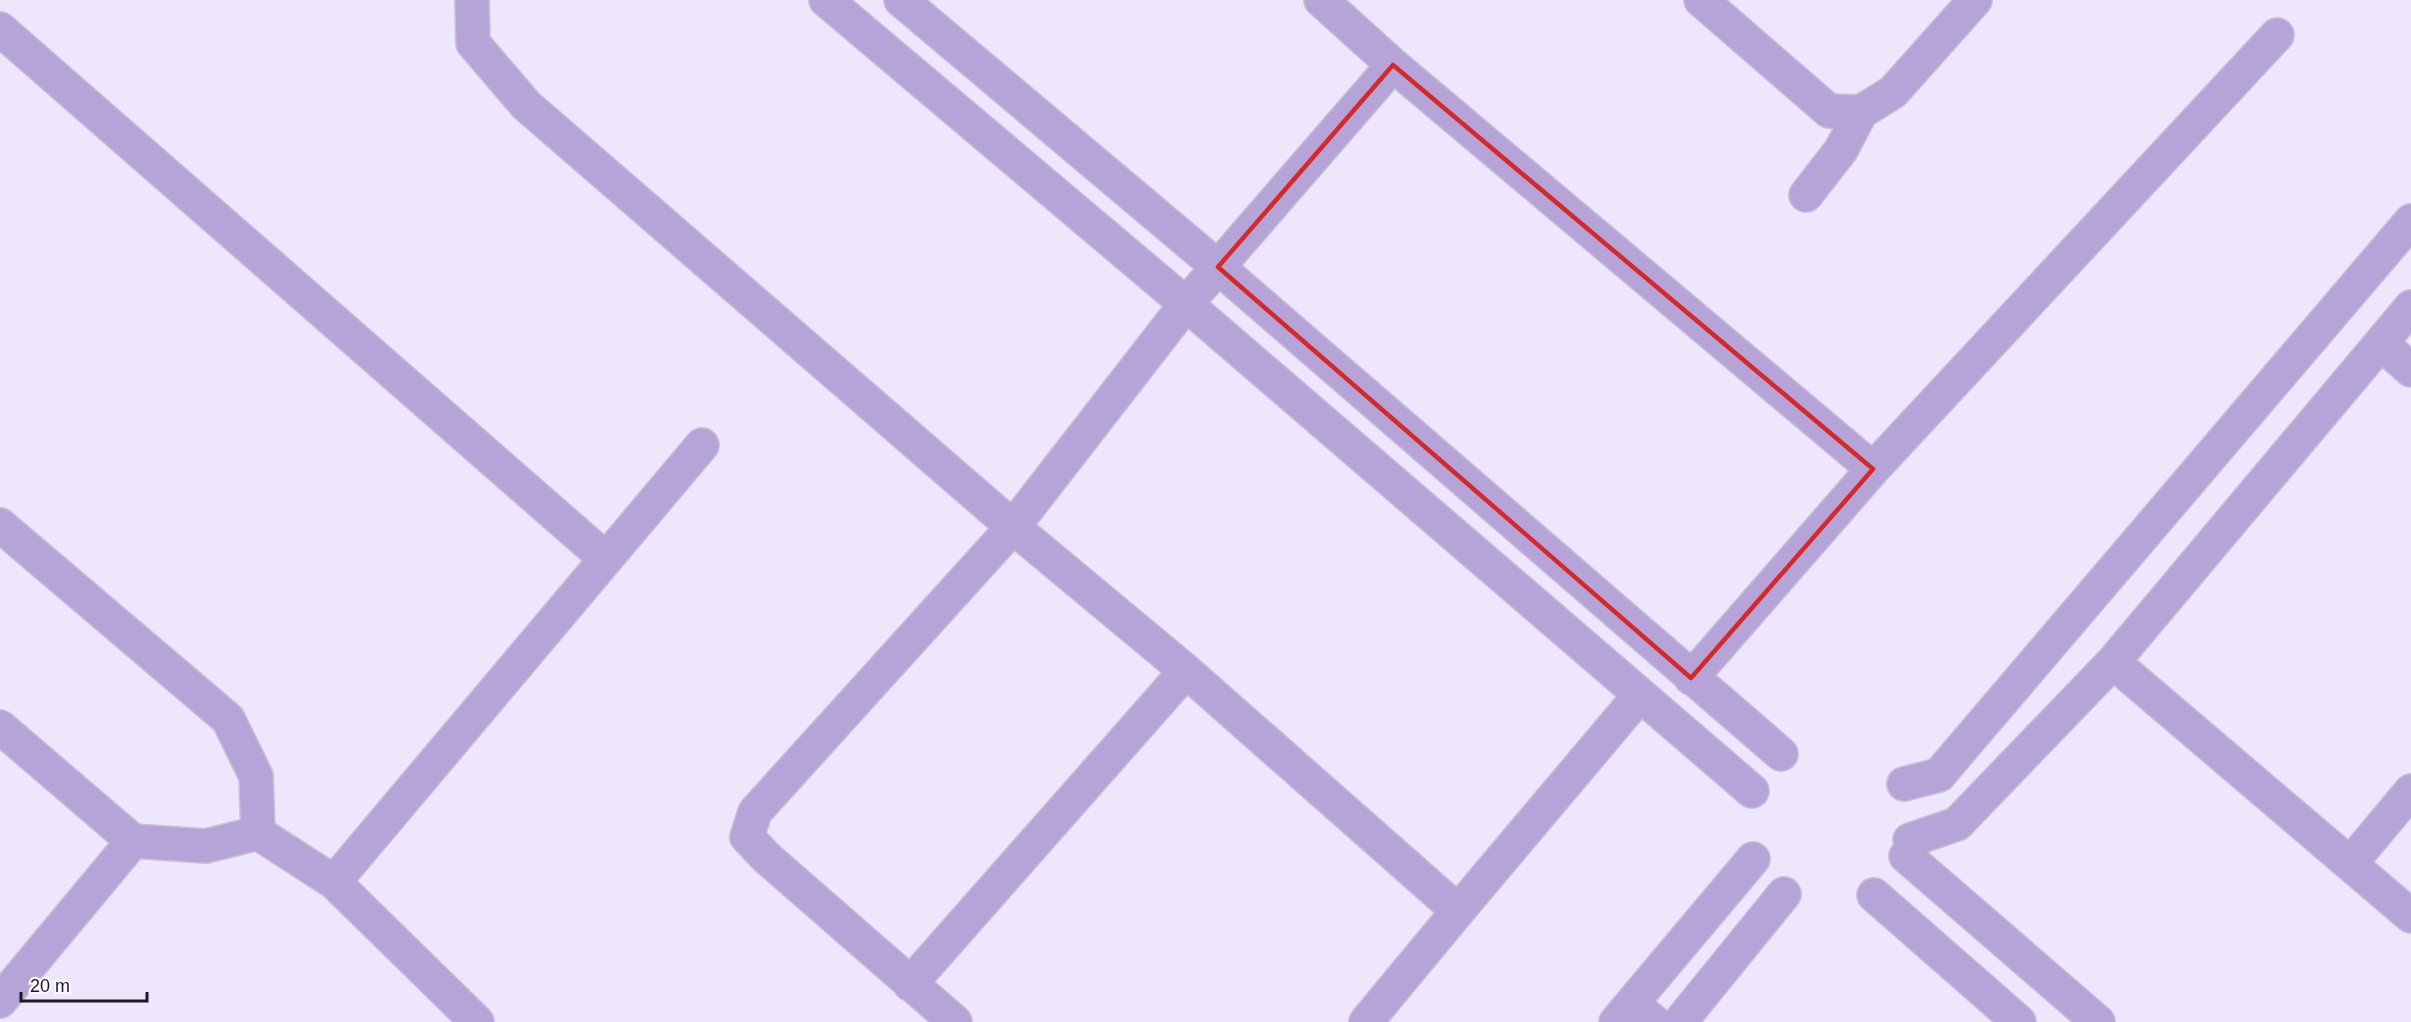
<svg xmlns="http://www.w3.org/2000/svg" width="2411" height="1022" viewBox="0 0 2411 1022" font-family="Arial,sans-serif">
  <rect width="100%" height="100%" fill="#eee6fd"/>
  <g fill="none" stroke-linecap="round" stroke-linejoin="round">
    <defs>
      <path id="minor" d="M472,0L473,43L526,105L1013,527L1186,671L1458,911L1366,1022
        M826,0L1186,304L1752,791
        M901,0L1218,267L1781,754
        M1321,0L1393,65L1873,469
        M1701,0L1829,111L1861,112L1893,92L1975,0
        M0,29L606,559
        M1806,195L1841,150L1861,112
        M2381,343L2411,370
        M0,525L228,719L256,776L258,833
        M2113,662L2411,916
        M1691,678L1873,469L2277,35
        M0,727L133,841L206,846L258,833L334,882L477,1022
        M1904,784L1939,775L2411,221
        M1910,840L1957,824L2113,662L2411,307
        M1906,856L2098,1022
        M2350,864L2411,791
        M334,882L702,445
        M1874,895L2019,1022
        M1458,911L1640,695
        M910,984L1186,671
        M0,1001L133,841
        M1632,1003L1654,1022
        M955,1022L767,858L747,837L755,812L1013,527L1186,304L1393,65
        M1616,1022L1753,859
        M1680,1022L1784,894"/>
    </defs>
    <use href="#minor" stroke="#c8c1d6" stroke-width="36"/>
    <use href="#minor" stroke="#b6a3d7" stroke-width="33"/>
  </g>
  <path fill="none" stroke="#d62828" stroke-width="4.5" stroke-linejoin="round" d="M1393,65L1873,469L1691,678L1218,267Z"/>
  <path d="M21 992v9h126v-9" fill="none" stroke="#1d1923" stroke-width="3"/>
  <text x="30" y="992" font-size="18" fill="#1d1923" stroke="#f8f6fc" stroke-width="4.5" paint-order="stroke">20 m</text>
</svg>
